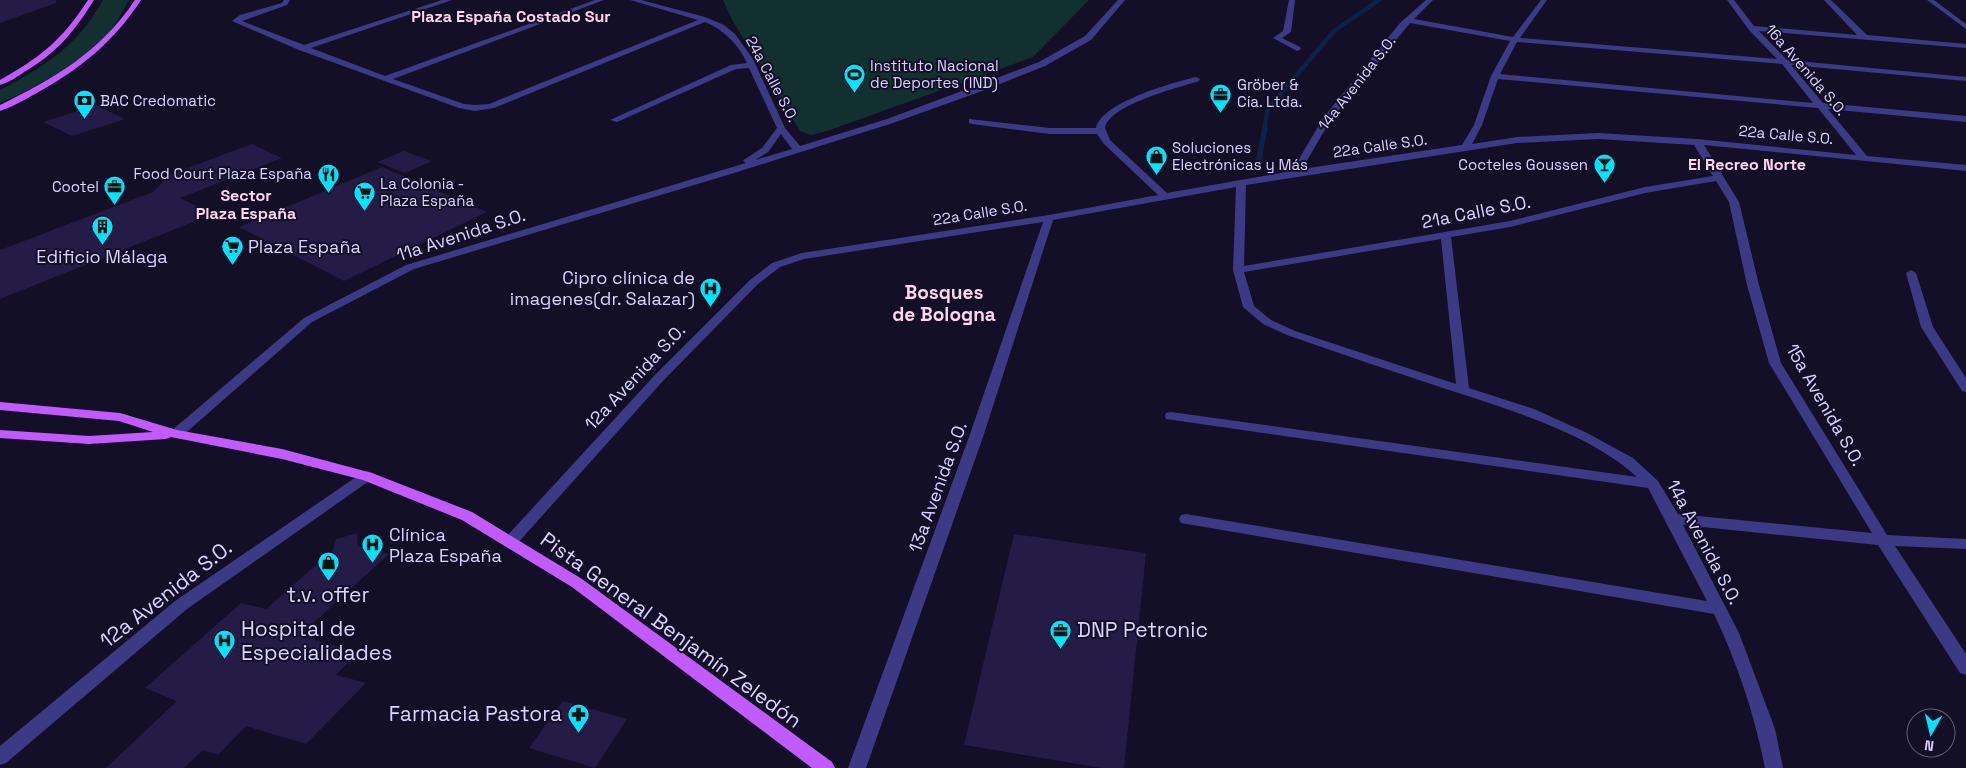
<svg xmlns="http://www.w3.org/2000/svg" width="1966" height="768" viewBox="0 0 1966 768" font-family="'Space Grotesk',sans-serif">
  <rect width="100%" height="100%" fill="#130f26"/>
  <path fill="#12302f" d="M103,0H129C123,10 118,21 111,30C91,58 32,90 0,103V90C45,66 78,46 103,0Z
    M723,0H1089L1033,57L827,131L811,135L800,131L732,20Z"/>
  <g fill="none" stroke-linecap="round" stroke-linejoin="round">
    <path stroke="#0c2248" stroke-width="4.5" d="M1264,129L1268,109L1334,31L1379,0"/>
    <path stroke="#0c2248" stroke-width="5.5" d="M1258,164L1265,128"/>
  </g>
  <path fill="#241b47" d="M0,0H56V3L0,23Z
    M96,105L125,119L72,136L43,122Z
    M252,144L282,158L180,198L213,214L0,299V250L153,192L171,174Z
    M404,151L432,161L405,173L377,162Z
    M382,167L487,212L344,281L239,227Z
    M357,533L358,546L389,554L299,636L358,652L336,675L366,683L306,744L246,726L218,755L203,750L184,768H106L177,701L145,688L241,603L266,609L333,550L336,539Z
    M1014,534L1146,553L1124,768H1101L964,745Z
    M563,701L627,719L595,768L529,748Z"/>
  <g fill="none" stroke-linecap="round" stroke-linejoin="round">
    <path fill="#3d3a85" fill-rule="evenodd" d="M284,0H290L287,5L242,21L304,45L442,0H452L311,48L385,76L595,0H604L393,79L464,104L475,105L489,104L698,20L630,0H641L705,17L724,25L735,34L753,59L785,128L800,146L887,119L1039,62L1085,36L1118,0H1125L1091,40L1045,66L982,91L893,123L731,174L414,269L312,322L181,437H171L169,434L171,431L304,318L406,265L746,163L743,161L745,159L762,148L777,128L749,68L736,69L617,122L610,120L731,65L747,63C738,44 724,30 705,22L494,108L475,111L459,108L299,50L232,21L240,15L282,3ZM781,134L792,149L755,160L768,152Z
      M1289,0H1295L1291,32L1282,38L1300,47L1301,49L1297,51L1273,38L1283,31Z
      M1426,0H1433L1414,19L1513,37L1541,0H1547L1520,38L1777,59L1749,30L1727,0H1734L1754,26L1857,35L1824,0H1831L1867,35L1966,44V48L1759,31L1787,60L1966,77V81L1791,65L1823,103L1966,116V122L1828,109L1867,156L1966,165V171L1704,145L1739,202L1759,285L1781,363L1887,535L1966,539V549L1895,546L1966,654V675L1960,673L1878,545L1683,525L1739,633L1775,729L1783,768H1765C1755,716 1737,662 1714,614L1181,523L1179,519L1181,515L1186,514L1707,601L1648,488L1166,419L1165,416L1166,413L1171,412L1637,477C1591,434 1508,409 1449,390C1395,372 1341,354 1287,335L1263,324L1243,307L1233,270L1236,187L1053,220L983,437L866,768H848L969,437L1043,222L804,259L780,267L758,284L662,382L516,545L511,546L506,545L504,541L506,537L654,376L750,280L772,263L802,253L1049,215L1158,195L1104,144L1097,134H1050L972,124L969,123V119L1050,128H1096C1102,102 1172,83 1196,77L1200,79L1199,81C1177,88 1109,105 1105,128L1110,140L1167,193L1292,171L1323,118L1400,23ZM1410,23L1510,41L1491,76L1474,125L1462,145L1302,169L1330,121ZM1517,42L1782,64L1813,103L1500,74ZM1498,79L1818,108L1856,155L1697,139L1598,133L1517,137L1472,144L1482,125ZM1598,139L1694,145L1713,176L1645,187L1510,221L1244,266L1246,185L1517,143ZM1716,181L1729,202L1747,285L1769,363L1872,533L1678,514L1658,481L1633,458L1587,433L1534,409L1469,388L1451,237L1510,227L1645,193ZM1441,239L1456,384L1295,331L1271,320L1254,306L1244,272Z
      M1927,0H1934L1966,24V29Z
      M1911,270L1916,273L1933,327L1966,378V392L1962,391L1921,327L1906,273Z
      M367,471L372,473L374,476L372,479L187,609L6,763L0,765V746L175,601L362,473Z"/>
    <path fill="#c25bff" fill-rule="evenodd" d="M88,0H94C74,32 57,53 24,72C17,77 8,83 0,85V80C41,57 62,40 88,0Z
      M135,0H141C114,42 79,70 35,94C24,100 12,107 0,111V105C55,78 100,52 135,0Z
      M0,402L120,413L177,430L282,449L372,473L472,512L582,579L832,762L835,768H812L572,587L462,520L363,480L282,459L171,437L166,439L89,444L0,438V430L89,436L153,432L119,421L0,410Z"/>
  </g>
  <defs>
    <symbol id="stadium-pin" viewBox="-11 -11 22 30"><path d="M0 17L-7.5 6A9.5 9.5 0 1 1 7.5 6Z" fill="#00e5ff" stroke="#130f26"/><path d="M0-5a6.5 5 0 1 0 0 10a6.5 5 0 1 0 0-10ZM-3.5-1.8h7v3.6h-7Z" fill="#111"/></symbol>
    <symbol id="office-pin" viewBox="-11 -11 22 30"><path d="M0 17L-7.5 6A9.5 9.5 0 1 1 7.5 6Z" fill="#00e5ff" stroke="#130f26"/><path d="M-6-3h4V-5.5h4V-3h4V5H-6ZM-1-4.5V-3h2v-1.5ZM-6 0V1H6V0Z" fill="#111"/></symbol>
    <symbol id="bank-pin" viewBox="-11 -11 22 30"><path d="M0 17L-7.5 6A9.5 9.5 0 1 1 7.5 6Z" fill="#00e5ff" stroke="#130f26"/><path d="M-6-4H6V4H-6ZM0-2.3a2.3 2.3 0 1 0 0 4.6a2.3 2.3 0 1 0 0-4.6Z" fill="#111"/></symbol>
    <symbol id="shop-pin" viewBox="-11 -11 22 30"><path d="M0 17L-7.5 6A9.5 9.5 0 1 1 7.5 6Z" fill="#00e5ff" stroke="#130f26"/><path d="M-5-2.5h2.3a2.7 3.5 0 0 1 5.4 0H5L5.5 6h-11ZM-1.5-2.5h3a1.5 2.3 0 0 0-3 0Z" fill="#111"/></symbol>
    <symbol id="bar-pin" viewBox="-11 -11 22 30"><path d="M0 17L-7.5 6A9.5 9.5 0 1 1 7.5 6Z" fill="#00e5ff" stroke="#130f26"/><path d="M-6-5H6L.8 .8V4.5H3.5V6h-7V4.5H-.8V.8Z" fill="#111"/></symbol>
    <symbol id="restaurant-pin" viewBox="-11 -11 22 30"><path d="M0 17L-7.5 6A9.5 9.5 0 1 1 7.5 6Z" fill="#00e5ff" stroke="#130f26"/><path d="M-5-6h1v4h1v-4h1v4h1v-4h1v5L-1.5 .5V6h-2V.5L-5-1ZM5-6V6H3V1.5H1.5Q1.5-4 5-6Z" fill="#111"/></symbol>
    <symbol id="supermarket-pin" viewBox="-11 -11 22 30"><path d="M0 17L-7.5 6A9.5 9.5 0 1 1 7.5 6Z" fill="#00e5ff" stroke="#130f26"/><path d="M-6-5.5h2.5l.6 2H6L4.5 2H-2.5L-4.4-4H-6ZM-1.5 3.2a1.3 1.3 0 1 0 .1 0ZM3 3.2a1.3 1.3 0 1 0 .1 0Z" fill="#111"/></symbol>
    <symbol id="building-pin" viewBox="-11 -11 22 30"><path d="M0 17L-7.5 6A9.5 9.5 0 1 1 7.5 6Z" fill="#00e5ff" stroke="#130f26"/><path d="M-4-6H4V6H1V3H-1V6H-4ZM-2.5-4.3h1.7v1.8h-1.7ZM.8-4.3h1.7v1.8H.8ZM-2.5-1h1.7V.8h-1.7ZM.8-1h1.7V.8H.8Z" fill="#111"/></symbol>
    <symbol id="hospital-pin" viewBox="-11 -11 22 30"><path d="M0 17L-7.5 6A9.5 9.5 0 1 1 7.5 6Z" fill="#00e5ff" stroke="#130f26"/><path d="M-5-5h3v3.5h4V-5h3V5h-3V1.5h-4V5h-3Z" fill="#111"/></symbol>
    <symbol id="pharmacy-pin" viewBox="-11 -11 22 30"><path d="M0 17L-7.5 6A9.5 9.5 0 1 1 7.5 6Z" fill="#00e5ff" stroke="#130f26"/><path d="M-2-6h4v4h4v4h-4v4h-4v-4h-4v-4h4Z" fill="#111"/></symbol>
  </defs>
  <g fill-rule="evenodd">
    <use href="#stadium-pin" x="842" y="62" width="25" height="34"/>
    <use href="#office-pin" x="1208" y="82" width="25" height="34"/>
    <use href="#bank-pin" x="72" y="88" width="25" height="34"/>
    <use href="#shop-pin" x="1144" y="144" width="25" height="34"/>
    <use href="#bar-pin" x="1592" y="152" width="25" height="34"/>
    <use href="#restaurant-pin" x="316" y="162" width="25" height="34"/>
    <use href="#office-pin" x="102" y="174" width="25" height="34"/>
    <use href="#supermarket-pin" x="352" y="180" width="25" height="34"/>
    <use href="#building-pin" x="90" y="214" width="25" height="34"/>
    <use href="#supermarket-pin" x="220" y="234" width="25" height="34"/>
    <use href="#hospital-pin" x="698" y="276" width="25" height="34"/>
    <use href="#hospital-pin" x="360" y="532" width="25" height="34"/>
    <use href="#shop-pin" x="316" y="550" width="25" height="34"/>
    <use href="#office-pin" x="1048" y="618" width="25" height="34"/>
    <use href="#hospital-pin" x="212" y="628" width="25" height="34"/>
    <use href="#pharmacy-pin" x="566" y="702" width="25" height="34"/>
  </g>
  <g text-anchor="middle" stroke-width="4" stroke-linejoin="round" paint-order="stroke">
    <g font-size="15" fill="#d9d4ff" stroke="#130f26" text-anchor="start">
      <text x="870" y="71">Instituto Nacional<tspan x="870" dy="17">de Deportes (IND)</tspan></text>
      <text x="1237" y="90">Gröber &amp;<tspan x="1237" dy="17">Cía. Ltda.</tspan></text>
      <text x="100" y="106">BAC Credomatic</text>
      <text x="1172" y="153">Soluciones<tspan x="1172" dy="17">Electrónicas y Más</tspan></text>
      <text x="1588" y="170" text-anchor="end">Cocteles Goussen</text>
      <text x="312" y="179" text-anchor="end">Food Court Plaza España</text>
      <text x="380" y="189">La Colonia -<tspan x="380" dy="17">Plaza España</tspan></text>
      <text x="99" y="192" text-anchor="end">Cootel</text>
    </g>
    <g font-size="15" fill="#d9d4ff" stroke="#130f26">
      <text transform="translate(1806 70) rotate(49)" y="5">16a Avenida S.O.</text>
      <text transform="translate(772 79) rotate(62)" y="5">24a Calle S.O.</text>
      <text transform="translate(1357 83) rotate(-52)" y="5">14a Avenida S.O.</text>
      <text transform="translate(1786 135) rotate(5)" y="5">22a Calle S.O.</text>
      <text transform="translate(1380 146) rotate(-8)" y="5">22a Calle S.O.</text>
      <text transform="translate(980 213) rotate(-9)" y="5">22a Calle S.O.</text>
    </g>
    <g font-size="16" font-weight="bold" fill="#ffd6f0" stroke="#130f26">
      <text x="511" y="22">Plaza España Costado Sur</text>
      <text x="1747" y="170">El Recreo Norte</text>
      <text x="246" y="201">Sector<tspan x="246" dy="18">Plaza España</tspan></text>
    </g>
    <g font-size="18" fill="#d9d4ff" stroke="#130f26">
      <text transform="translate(1476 212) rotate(-11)" y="6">21a Calle S.O.</text>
      <text transform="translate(461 235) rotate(-18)" y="6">11a Avenida S.O.</text>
      <text transform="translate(635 377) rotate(-47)" y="6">12a Avenida S.O.</text>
      <text transform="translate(1825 405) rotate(60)" y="6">15a Avenida S.O.</text>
      <text transform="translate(938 487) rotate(-70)" y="6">13a Avenida S.O.</text>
      <text transform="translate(1704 542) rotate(62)" y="6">14a Avenida S.O.</text>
    </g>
    <g font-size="18" fill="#d9d4ff" stroke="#130f26" text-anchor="start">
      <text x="248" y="253">Plaza España</text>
      <text x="102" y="263" text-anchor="middle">Edificio Málaga</text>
      <text x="695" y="284" text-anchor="end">Cipro clínica de<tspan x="695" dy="21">imagenes(dr. Salazar)</tspan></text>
      <text x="389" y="541">Clínica<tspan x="389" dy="21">Plaza España</tspan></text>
    </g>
    <g font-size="19" font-weight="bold" fill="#ffd6f0" stroke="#130f26">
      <text x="944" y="299">Bosques<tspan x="944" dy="22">de Bologna</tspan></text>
    </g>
    <g font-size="21" fill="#d9d4ff" stroke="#130f26">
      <text transform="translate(166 594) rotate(-38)" y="7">12a Avenida S.O.</text>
      <text transform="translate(671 630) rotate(36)" y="7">Pista General Benjamín Zeledón</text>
    </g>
    <g font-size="21" fill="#d9d4ff" stroke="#130f26" text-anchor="start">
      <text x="328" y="602" text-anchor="middle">t.v. offer</text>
      <text x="241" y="636">Hospital de<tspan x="241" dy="24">Especialidades</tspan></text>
      <text x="1077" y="637">DNP Petronic</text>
      <text x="562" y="721" text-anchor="end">Farmacia Pastora</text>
    </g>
  </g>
  <g transform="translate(1931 733) rotate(188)"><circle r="24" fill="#130f26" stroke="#625e7d"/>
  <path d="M0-4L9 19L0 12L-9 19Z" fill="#00e5ff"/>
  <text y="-8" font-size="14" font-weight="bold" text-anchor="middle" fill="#d9d4ff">N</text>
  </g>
</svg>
